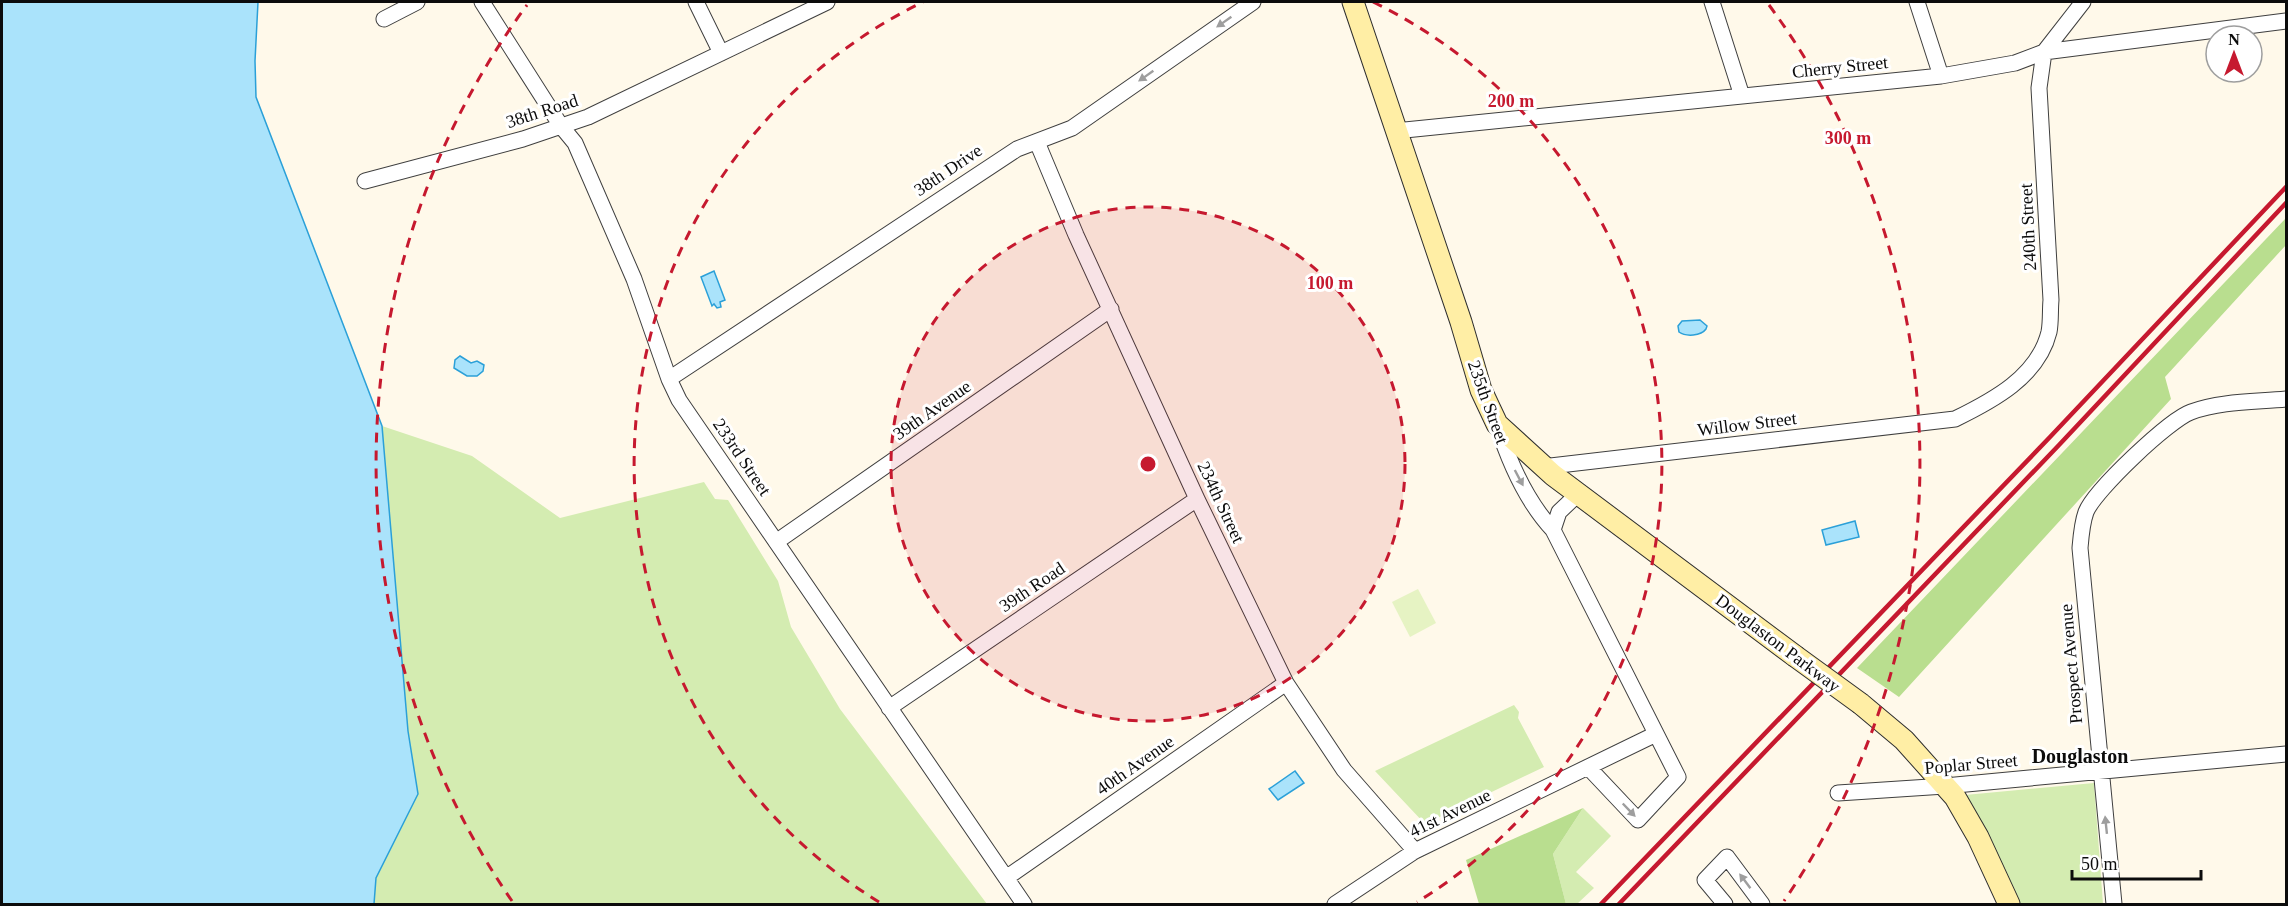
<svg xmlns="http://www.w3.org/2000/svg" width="2288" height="906" viewBox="0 0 2288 906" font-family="'Times New Roman',serif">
  <rect width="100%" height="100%" fill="#fff9ea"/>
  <path fill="#d4ecb1" d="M258,2L255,61L256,97L382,426L472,456L560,518L704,482L715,499L728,500L778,581L791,627L840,709L987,904H234L240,189Z
    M1514,705L1519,712L1518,718L1544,767L1425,824L1375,771Z
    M2094,783L2103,904H2018L1965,795Z
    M1583,808L1611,836L1576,872L1594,888L1577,904H1566L1553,854Z"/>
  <path fill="#b9de8f" d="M2286,218V245L2165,377L2171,399L1899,697L1857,668Z
    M1583,808L1553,854L1566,904H1479L1466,860Z"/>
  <path fill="#e6f3c3" d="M1418,589L1436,623L1410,637L1392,602Z"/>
  <path fill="#aae3fb" stroke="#2ba0d8" stroke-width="1.5" d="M2,2H258L255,61L256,97L382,426L408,731L418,794L376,878L374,904H2Z
    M714,271L725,300L720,302L721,307L717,308L714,304L712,306L701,277Z
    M1700,320L1707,326L1706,329C1701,336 1686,337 1679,332L1678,326L1682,321Z
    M460,356L471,363L477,361L484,365L483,371L477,376H467L454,368L455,360Z
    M1855,521L1859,537L1826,545L1822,530Z
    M1295,771L1304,783L1278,800L1269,789Z"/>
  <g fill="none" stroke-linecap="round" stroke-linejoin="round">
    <defs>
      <path id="street" d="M482,2L561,126L575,143L634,279L669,379L679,400L1024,904
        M696,2L721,53
        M1712,2L1742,96
        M1917,2L1941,76
        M384,19L417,2
        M1395,131L1941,76L2015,63L2044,52L2286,21
        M1037,142L1076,235L1197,499L1286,683L1344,770L1415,851
        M365,181L523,139L588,117L827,2
        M669,379L1017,149L1072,128L1253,2
        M1497,424C1509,462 1526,501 1553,530L1678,777L1638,820L1588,767
        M1542,467L1955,419C1992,401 2038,377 2049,332C2051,322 2050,310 2051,300L2039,88L2044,52L2083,2
        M1553,530L1559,512L1578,494
        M776,542L1111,309
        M889,708L1197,499
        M1838,793L1945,786L2286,754
        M1006,878L1286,683
        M1335,904L1415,851L1656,734
        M1725,904L1705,880L1727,857L1762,904
        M2114,904L2080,548C2081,536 2082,523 2086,512C2095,490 2169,420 2191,412C2221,401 2256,402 2286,399"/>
      <path id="secondary" d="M1353,2L1461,322L1481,390L1497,424L1553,475L1795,656
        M1861,704L1904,740L1955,797L1978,837L2009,904"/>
    </defs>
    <use href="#street" stroke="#3f3f3f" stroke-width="17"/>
    <use href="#secondary" stroke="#2e2e2e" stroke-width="23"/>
    <use href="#street" stroke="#fff" stroke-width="15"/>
    <use href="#secondary" stroke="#ffeea5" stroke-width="21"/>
    <path stroke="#c6192f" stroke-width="4.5" d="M1601,904L2050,437L2286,187
      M1619,904L2059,445L2286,203"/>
    <defs>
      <path id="secondary-bridge" d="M1795,656L1861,704"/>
    </defs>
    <use href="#secondary-bridge" stroke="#2e2e2e" stroke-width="23" stroke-linecap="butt"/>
    <use href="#secondary-bridge" stroke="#ffeea5" stroke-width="21"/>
  </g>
  <defs><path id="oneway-solid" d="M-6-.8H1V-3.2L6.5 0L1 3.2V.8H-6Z" transform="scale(1.5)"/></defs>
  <g fill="#9e9e9e">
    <use href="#oneway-solid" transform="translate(1224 22) rotate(145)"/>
    <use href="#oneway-solid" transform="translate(1146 76) rotate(145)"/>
    <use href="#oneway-solid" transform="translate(1519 478) rotate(62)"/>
    <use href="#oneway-solid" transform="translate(1629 810) rotate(46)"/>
    <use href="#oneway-solid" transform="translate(2106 825) rotate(-96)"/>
    <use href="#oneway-solid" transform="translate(1745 881) rotate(-127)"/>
  </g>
  <circle cx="1148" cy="464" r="257" fill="#c6192f" fill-opacity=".12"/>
  <g fill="none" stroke="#c6192f" stroke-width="3" stroke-dasharray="10 8">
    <circle cx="1148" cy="464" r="257"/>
    <path d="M879 902A514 514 0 0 1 923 2M1373 2A514 514 0 0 1 1417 902"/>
    <path d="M512 901A772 772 0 0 1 527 5M1769 5A772 772 0 0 1 1784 901"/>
  </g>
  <g text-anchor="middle" stroke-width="6" stroke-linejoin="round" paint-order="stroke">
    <g font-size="18" fill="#0c0c0c" stroke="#fff">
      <text transform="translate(1840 67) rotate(-6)" y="6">Cherry Street</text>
      <text transform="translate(542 111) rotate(-18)" y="6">38th Road</text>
      <text transform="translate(948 170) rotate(-34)" y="6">38th Drive</text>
      <text transform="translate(2028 227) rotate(-93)" y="6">240th Street</text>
      <text transform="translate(1488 402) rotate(70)" y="6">235th Street</text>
      <text transform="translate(932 410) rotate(-35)" y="6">39th Avenue</text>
      <text transform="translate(1747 424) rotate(-7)" y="6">Willow Street</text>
      <text transform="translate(742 457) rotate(56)" y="6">233rd Street</text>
      <text transform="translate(1221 502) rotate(65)" y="6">234th Street</text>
      <text transform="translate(1032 587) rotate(-34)" y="6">39th Road</text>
      <text transform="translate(1778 643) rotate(37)" y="6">Douglaston Parkway</text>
      <text transform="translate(2071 664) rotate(-95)" y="6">Prospect Avenue</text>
      <text transform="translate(1971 764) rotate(-5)" y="6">Poplar Street</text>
      <text transform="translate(1135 765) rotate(-35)" y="6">40th Avenue</text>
      <text transform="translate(1450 813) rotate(-26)" y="6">41st Avenue</text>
    </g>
    <g font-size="20" font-weight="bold" fill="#0c0c0c" stroke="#fff">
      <text x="2080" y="763">Douglaston</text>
    </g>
  </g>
  <circle cx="1148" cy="464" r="9" fill="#c6192f" stroke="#fff" stroke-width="3"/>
  <g font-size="18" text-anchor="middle" font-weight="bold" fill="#c6192f" stroke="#fff" stroke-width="6" stroke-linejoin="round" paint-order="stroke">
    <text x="1511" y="107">200 m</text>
    <text x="1848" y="144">300 m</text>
    <text x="1330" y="289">100 m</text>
  </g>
  <rect width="2288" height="906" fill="none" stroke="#0c0c0c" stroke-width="6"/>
  <g transform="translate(2234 54)"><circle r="28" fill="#ffffff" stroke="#9e9e9e" stroke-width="1.5"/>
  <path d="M0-4.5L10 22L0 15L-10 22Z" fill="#c6192f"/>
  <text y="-9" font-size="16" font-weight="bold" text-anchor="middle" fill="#0c0c0c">N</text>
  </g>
  <path d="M2072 870v9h129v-9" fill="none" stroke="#0c0c0c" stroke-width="3"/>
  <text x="2081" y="870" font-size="18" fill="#0c0c0c" stroke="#ffffff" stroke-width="4.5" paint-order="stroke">50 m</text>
</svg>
